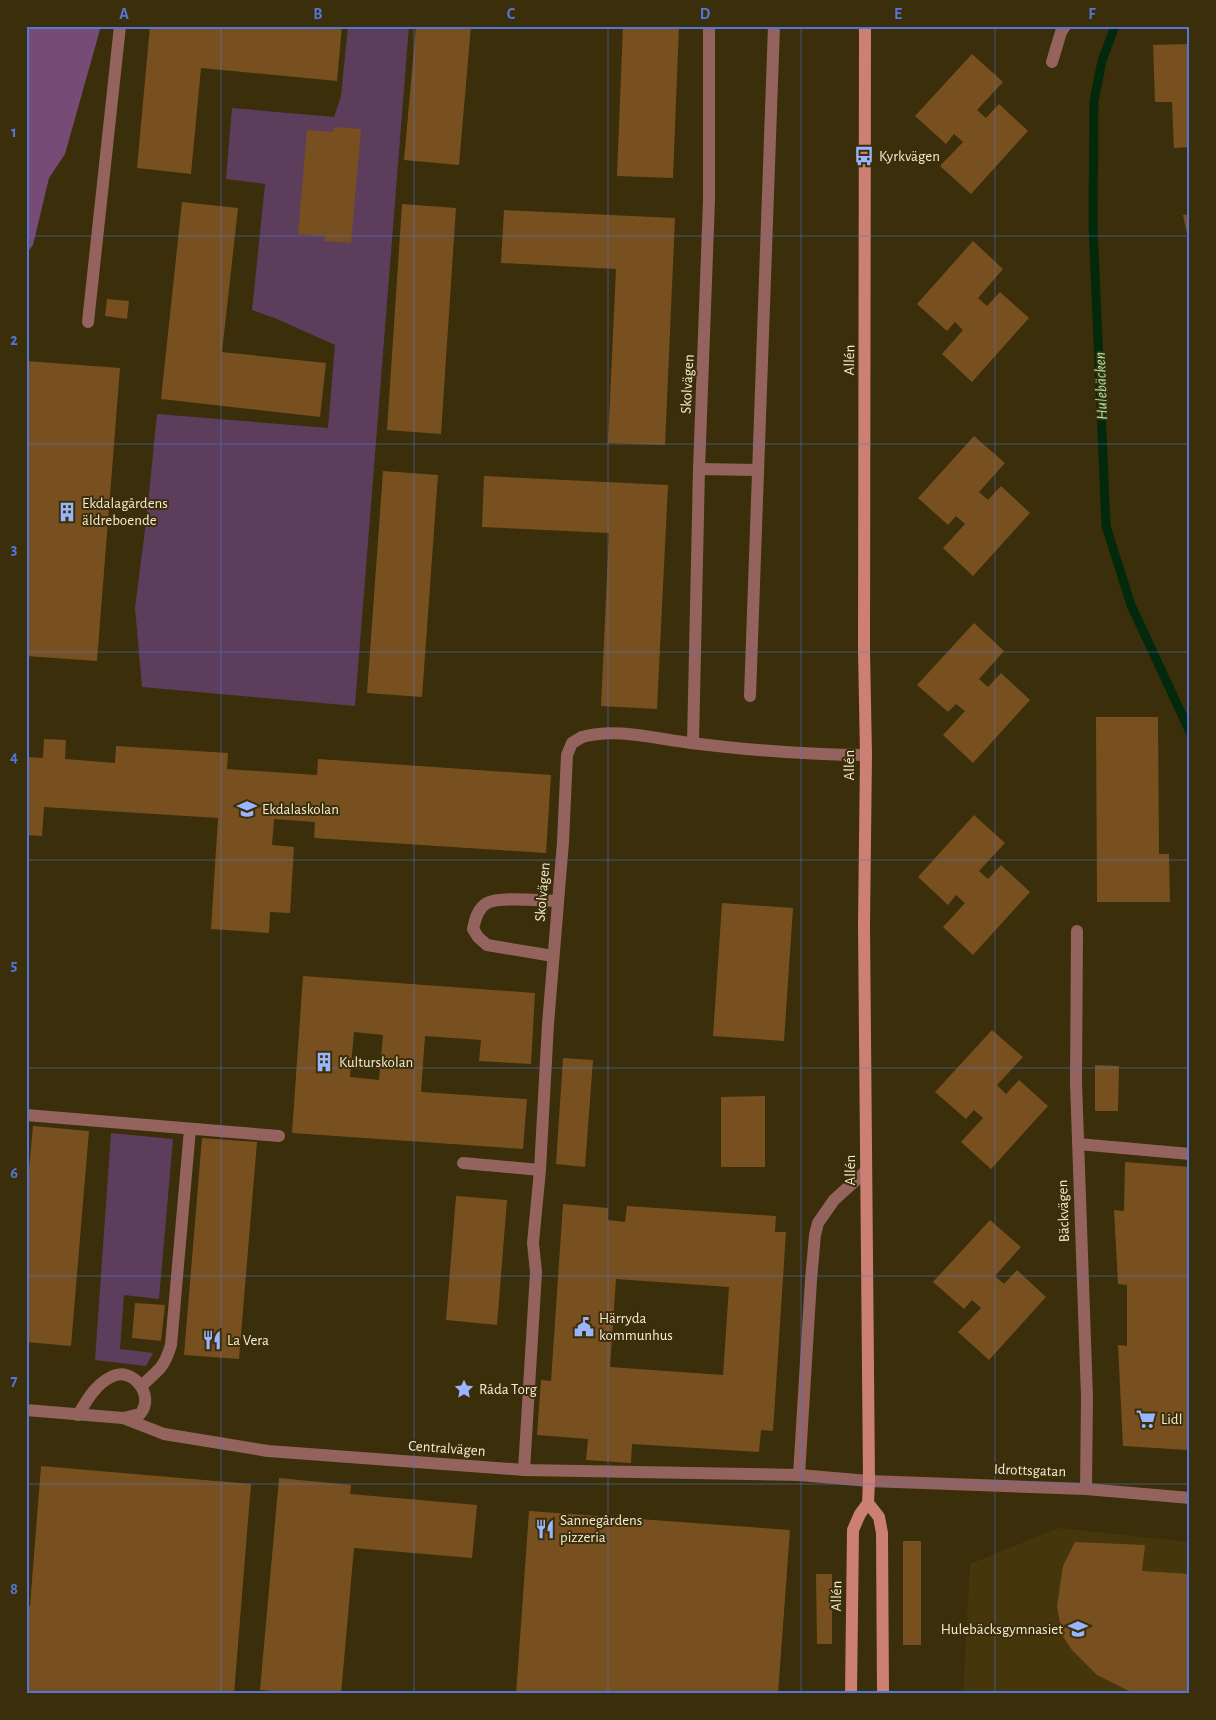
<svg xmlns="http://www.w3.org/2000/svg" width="1216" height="1720" viewBox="0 0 1216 1720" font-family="'Alegreya Sans',sans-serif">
  <rect width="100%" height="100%" fill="#3b2e0a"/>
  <path fill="#46360b" d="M1059,1528L1190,1542V1694H963L970,1564Z"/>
  <path fill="#5d3d5c" d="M348,26H409L355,706L142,687L135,608L147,514L157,414L328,428L335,345L277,319L252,310L265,184L226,179L232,108L334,117L341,96Z
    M111,1133L173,1139L159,1299L124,1295L120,1349L153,1353L146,1366L95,1360Z"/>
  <path fill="#764b75" d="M26,26H101L65,154L49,178L33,245L26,254Z"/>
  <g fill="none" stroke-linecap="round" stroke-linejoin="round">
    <path stroke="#03290c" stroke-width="9" d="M1115,26L1102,61L1094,101L1093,225L1106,526L1131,605L1190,732"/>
  </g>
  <path fill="#78501f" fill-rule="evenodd" d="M150,26H342L337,81L201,68L191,174L137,168Z
    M416,26H471L459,165L404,160Z
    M623,26H679L673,178L617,176Z
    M1190,44V147L1174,148L1172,102H1155L1153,45Z
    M972,54L1003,82L977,110L986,118L999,104L1028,131L971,194L940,166L963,142L954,134L946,144L915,116Z
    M334,127L361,129L351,243L324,241L325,236L298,234L307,130L334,132Z
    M182,202L238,208L222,352L326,363L320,417L161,399Z
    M402,204L456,208L441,434L387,430Z
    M504,210L675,218L665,445L608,443L616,269L501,263Z
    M1190,214V244H1189L1183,215Z
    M973,241L1003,269L978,298L987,306L1000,292L1029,318L972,382L942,354L963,330L955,322L947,331L917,304Z
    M107,299L129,301L127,319L105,316Z
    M26,361L120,368L97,661L26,656Z
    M974,436L1005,463L979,492L988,500L1001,486L1030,513L973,576L943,548L965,524L956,516L948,525L918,498Z
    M383,471L438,475L422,697L367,693Z
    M484,476L668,485L657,709L601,706L609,533L482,527Z
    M974,623L1004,651L979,679L988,687L1001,673L1030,700L973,763L943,735L965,711L956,704L948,712L917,685Z
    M1096,717H1158L1159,854H1169L1170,902H1097Z
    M44,739L66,740L65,759L115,763L116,746L228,753L227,769L317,775L318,759L551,775L546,853L314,838L315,822L274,819L272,845L294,847L290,913L270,912L269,933L211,929L218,818L44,807L42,836L26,835V757L43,758Z
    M974,815L1005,843L979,871L988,879L1001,865L1030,892L973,955L943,927L965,903L956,895L948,905L918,877Z
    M722,903L793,908L784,1041L713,1036Z
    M303,976L535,993L531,1064L479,1061L481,1040L425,1036L421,1092L527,1099L523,1149L292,1133ZM354,1032L383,1035L379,1080L350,1077Z
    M992,1030L1023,1057L997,1085L1006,1094L1019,1080L1048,1106L991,1169L961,1142L983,1118L974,1110L966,1119L935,1092Z
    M563,1058L593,1060L585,1167L556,1164Z
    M1095,1065L1119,1066L1118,1111H1095Z
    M765,1096V1167H721V1097Z
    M33,1126L89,1131L71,1346L26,1342V1201Z
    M202,1138L257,1142L239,1359L184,1355Z
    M1125,1162L1190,1167V1461H1187L1188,1450L1123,1446L1118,1345L1127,1346V1285L1118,1284L1114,1210L1124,1211Z
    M456,1196L507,1200L497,1325L446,1320Z
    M563,1204L608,1208V1220L625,1222L627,1206L776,1216L775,1232H786L773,1431L761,1430L759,1452L632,1444L631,1463L586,1460L588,1439L537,1435L541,1380L551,1381ZM616,1279L729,1287L723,1375L610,1367Z
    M990,1220L1021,1247L995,1276L1004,1284L1017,1270L1046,1297L989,1360L958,1332L981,1308L972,1300L964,1309L933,1282Z
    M135,1303L165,1305L161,1341L132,1338Z
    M41,1466L251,1484L234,1694H26V1606H30Z
    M279,1478L351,1485L350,1494L477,1505L472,1558L354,1548L341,1694H307L260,1690Z
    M529,1511L790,1530L778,1694H516Z
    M903,1541H921V1645H903Z
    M1075,1542L1145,1545L1142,1571L1190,1574V1694H1139L1131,1692L1097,1675L1072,1650L1062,1635L1057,1606L1063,1566Z
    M816,1574H832V1644H817Z"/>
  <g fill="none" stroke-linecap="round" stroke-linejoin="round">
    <path stroke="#94635d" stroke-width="12" d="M88,322L120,26
      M699,469L758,470
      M750,696L774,26
      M553,956L487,945L478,937L473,929C475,919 478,908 487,903C500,896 542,901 557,901
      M26,1115L279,1136
      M463,1163L540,1170L533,1243L536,1272L524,1470
      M540,1170L548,1024L563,842L567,755L572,743L582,737
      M141,1386C159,1370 164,1368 171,1345L190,1129
      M78,1415C87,1400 95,1385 111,1377C132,1365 156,1396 140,1414L123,1418
      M799,1475L811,1280L815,1235L818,1223L834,1200L866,1171"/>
    <path stroke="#94635d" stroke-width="12" d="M1052,62L1061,32L1065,26
      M582,737C617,727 656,739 691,743C749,750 808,755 866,755
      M693,743L699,469L709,200V26
      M1077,931L1076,1083L1087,1397L1086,1489
      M1078,1144L1190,1154
      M26,1410L123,1418L164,1434L268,1451L524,1470L799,1475L869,1481L1086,1489L1190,1498"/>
    <path stroke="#cc7f75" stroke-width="12" d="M868,1503L879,1517L882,1533L883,1694
      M851,1694L853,1530L860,1514L868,1503L869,1481L864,925L866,755L864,650L865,26"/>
  </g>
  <path fill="none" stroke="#5376d7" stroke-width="1" stroke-opacity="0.55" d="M221,26V1694M414,26V1694M608,26V1694M801,26V1694M995,26V1694M26,236H1190M26,444H1190M26,652H1190M26,860H1190M26,1068H1190M26,1276H1190M26,1484H1190"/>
  <defs>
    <symbol id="bus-bare" viewBox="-9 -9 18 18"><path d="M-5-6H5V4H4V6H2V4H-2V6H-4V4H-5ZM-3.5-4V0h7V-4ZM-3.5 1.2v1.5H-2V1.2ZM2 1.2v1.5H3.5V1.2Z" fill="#99b5fd" stroke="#3b2e0a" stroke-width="2.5" paint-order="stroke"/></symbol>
    <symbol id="building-bare" viewBox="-9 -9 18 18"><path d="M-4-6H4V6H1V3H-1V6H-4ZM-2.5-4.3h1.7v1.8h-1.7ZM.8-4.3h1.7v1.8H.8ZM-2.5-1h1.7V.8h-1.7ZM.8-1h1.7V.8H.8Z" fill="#99b5fd" stroke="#3b2e0a" stroke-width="2.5" paint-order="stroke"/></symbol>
    <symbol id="school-bare" viewBox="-9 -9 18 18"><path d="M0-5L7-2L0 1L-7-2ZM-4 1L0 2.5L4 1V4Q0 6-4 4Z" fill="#99b5fd" stroke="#3b2e0a" stroke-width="2.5" paint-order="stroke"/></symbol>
    <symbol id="civic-bare" viewBox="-9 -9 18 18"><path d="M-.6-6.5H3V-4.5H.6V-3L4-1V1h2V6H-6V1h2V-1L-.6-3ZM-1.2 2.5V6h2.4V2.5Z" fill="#99b5fd" stroke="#3b2e0a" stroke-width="2.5" paint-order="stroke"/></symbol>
    <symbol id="restaurant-bare" viewBox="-9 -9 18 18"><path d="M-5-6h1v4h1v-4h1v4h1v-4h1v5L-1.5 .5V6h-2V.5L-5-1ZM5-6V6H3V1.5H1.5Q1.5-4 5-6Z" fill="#99b5fd" stroke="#3b2e0a" stroke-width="2.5" paint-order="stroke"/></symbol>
    <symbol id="sight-bare" viewBox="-9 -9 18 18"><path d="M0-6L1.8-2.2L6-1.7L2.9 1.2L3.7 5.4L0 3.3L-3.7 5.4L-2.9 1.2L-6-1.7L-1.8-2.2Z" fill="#99b5fd" stroke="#3b2e0a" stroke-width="2.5" paint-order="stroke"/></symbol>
    <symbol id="supermarket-bare" viewBox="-9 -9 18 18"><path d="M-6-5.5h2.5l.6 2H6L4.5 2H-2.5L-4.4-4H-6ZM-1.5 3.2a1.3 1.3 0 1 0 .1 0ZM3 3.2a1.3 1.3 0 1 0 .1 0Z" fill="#99b5fd" stroke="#3b2e0a" stroke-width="2.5" paint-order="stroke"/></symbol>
  </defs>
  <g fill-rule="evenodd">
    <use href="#bus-bare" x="850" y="142" width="28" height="28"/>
    <use href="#building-bare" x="53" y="498" width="28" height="28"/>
    <use href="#school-bare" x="233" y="795" width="28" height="28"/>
    <use href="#building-bare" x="310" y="1048" width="28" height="28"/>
    <use href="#civic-bare" x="570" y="1313" width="28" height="28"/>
    <use href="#restaurant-bare" x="198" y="1326" width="28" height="28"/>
    <use href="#sight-bare" x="450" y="1375" width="28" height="28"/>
    <use href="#supermarket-bare" x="1132" y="1405" width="28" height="28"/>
    <use href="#restaurant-bare" x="531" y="1515" width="28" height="28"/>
    <use href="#school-bare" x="1064" y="1615" width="28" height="28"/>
  </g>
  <g text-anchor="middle" stroke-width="4" stroke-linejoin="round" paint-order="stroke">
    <g font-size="15" fill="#f6ecd4" stroke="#3b2e0a" text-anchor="start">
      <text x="879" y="161">Kyrkvägen</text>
      <text x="82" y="508">Ekdalagårdens<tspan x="82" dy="17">äldreboende</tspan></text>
      <text x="262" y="814">Ekdalaskolan</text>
      <text x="339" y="1067">Kulturskolan</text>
      <text x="599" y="1323">Härryda<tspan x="599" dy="17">kommunhus</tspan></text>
      <text x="227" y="1345">La Vera</text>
      <text x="479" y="1394">Råda Torg</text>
      <text x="1161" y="1424">Lidl</text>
      <text x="560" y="1525">Sannegårdens<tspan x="560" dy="17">pizzeria</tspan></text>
      <text x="1063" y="1634" text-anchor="end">Hulebäcksgymnasiet</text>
    </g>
    <g font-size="15" fill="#f6ecd4" stroke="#3b2e0a">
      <text transform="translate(849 360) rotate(-89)" y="5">Allén</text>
      <text transform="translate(687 384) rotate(-87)" y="5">Skolvägen</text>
      <text transform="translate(849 765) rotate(-90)" y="5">Allén</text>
      <text transform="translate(542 892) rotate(-85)" y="5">Skolvägen</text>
      <text transform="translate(850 1170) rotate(-90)" y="5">Allén</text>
      <text transform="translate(1063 1211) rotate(-92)" y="5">Bäckvägen</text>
      <text transform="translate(447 1448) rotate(4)" y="5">Centralvägen</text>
      <text transform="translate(1030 1470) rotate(2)" y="5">Idrottsgatan</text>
      <text transform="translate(836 1596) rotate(-89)" y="5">Allén</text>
    </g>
    <g font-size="16" font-style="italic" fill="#9ce5a6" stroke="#3b2e0a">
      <text transform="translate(1100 386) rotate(-92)" y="6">Hulebäcken</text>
    </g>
  </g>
  <rect width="1216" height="1720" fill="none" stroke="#3b2e0a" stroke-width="55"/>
  <rect x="28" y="28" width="1160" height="1664" fill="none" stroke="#5376d7" stroke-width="2"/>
  <g font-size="16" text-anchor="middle" font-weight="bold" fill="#5376d7">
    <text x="124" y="19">A</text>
    <text x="318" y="19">B</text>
    <text x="511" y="19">C</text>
    <text x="705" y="19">D</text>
    <text x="898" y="19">E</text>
    <text x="1092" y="19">F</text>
    <text x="14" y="137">1</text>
    <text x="14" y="345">2</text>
    <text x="14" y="554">3</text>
    <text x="14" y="762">4</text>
    <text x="14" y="970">5</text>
    <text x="14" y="1178">6</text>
    <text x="14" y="1386">7</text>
    <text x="14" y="1594">8</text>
  </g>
</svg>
